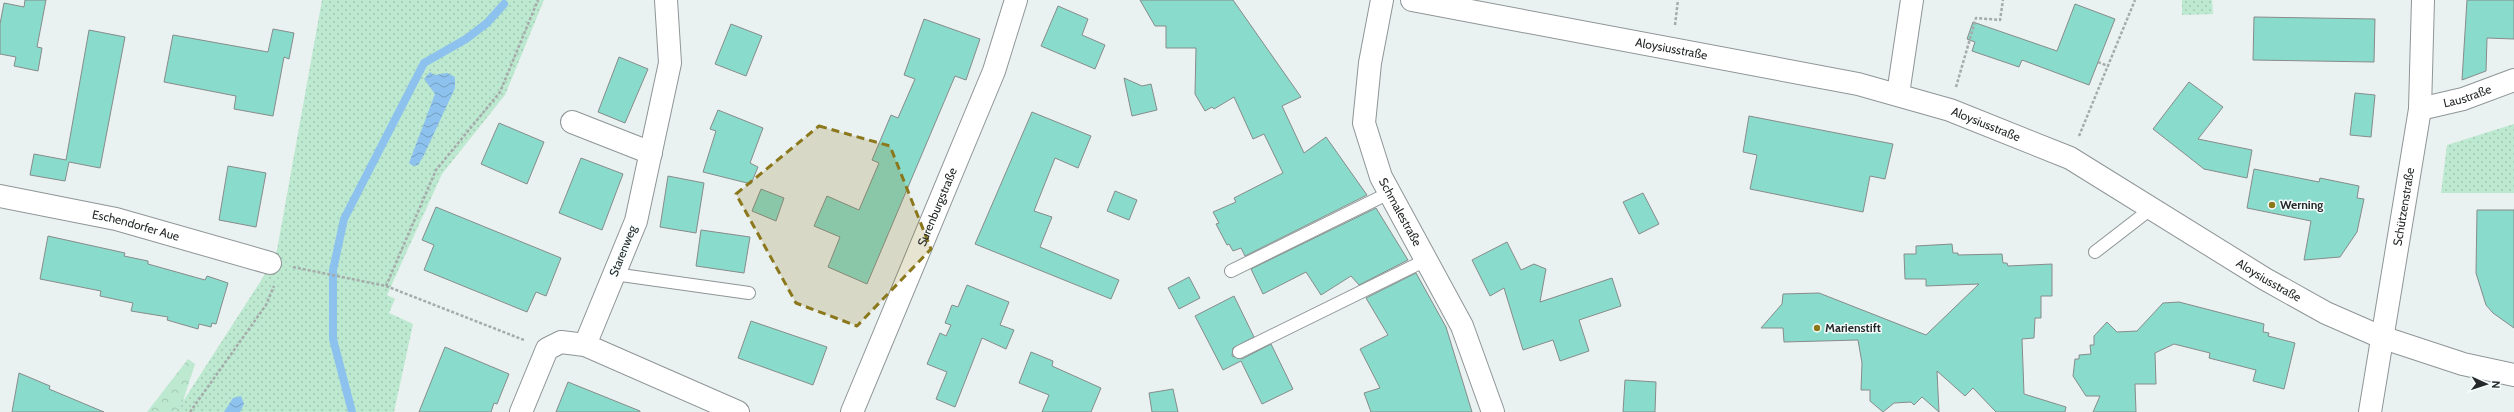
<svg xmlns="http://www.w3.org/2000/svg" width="2514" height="412" font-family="Cabin,sans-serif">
	<defs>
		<pattern id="forest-crowns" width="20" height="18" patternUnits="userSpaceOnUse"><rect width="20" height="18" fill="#bde9d0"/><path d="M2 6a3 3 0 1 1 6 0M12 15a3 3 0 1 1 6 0" fill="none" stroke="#a2c8b3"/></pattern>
		<pattern id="park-dots" width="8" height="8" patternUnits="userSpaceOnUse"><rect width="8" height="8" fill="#bde9d0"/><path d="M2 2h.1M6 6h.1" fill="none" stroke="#a2c8b3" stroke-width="1.8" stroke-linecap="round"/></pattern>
		<pattern id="water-waves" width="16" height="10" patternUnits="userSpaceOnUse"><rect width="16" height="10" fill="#8dc2ee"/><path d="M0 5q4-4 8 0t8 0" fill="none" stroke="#739ec1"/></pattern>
	</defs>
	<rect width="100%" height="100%" fill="#eaf1f1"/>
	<polygon fill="url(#forest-crowns)" points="188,359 195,364 182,404 174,412 147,412"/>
	<g fill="url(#park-dots)">
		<polygon points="322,0 544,0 505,95 442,174 387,295 395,299 389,313 413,324 394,412 174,412 182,403 262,279 277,250"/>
		<polygon points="2182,0 2212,0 2213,14 2182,15"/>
		<polygon points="2514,124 2514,193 2441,193 2447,145"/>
	</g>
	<g fill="url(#water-waves)">
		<polygon points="430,72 434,75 447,73 455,77 455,88 424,155 418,165 413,166 409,163 435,94 424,79"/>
		<polygon points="241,396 244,404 240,412 224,412 233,398"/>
	</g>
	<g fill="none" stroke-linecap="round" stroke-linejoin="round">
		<polyline stroke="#8dc2ee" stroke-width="8" points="352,412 333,339 333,270 344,219 424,63 466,39 487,23 504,4"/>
	</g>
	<g fill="#89dbcb" stroke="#878c8b">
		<polygon points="25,0 46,0 37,47 42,48 38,71 14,66 16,57 0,54 0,24 4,3 24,7"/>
		<polygon points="1140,0 1233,0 1301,97 1282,106 1304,153 1326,137 1367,195 1245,256 1241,248 1233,251 1229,244 1227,245 1216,224 1219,223 1213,212 1236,202 1234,198 1283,173 1264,134 1253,139 1234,97 1214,109 1212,107 1205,111 1195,94 1196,48 1166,48 1166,26 1155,26"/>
		<polygon points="2467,0 2514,0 2514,39 2487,38 2486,71 2462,80"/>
		<polygon points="2075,4 2115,19 2089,85 2022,60 2019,67 1972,51 1975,42 1967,39 1973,22 2057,51"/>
		<polygon points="1058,6 1088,19 1082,35 1105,45 1095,69 1041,46"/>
		<polygon points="2254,17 2375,19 2374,62 2253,60"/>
		<polygon points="924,19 980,39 966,80 955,76 867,284 828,267 840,237 814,226 827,196 859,210 879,163 872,160 891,115 898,118 915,79 904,75"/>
		<polygon points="731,24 762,36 746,76 715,64"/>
		<polygon points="273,29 294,33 289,59 284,57 273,116 234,109 236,96 164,82 173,35 268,52"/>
		<polygon points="89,30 125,37 100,168 69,162 65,181 30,175 34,154 66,160"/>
		<polygon points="619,57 648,69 625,123 598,112"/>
		<polygon points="1124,78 1142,86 1151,84 1157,110 1132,116"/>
		<polygon points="2189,82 2223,107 2198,139 2252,150 2247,178 2204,169 2153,129"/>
		<polygon points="2355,93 2375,95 2371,137 2350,135"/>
		<polygon points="718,110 763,128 750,163 758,167 751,184 703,172 716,131 710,129"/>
		<polygon points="1032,112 1091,136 1078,168 1055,158 1034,211 1052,217 1040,247 1119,280 1111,299 975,244"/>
		<polygon points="1749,116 1893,144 1885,179 1870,176 1863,212 1750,189 1757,155 1743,152"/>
		<polygon points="499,123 544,142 527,184 481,164"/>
		<polygon points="581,158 623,174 602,230 559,213"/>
		<polygon points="228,166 266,173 256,227 219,220"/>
		<polygon points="2254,169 2319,182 2320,178 2359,186 2357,198 2364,199 2357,232 2340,257 2304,260 2311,221 2247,208"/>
		<polygon points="668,176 704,183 696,233 660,227"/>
		<polygon points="761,189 784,198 776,221 752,211"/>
		<polygon points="1115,191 1137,200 1129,220 1107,211"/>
		<polygon points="1643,193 1659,224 1639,234 1623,202"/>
		<polygon points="436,207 561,258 546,296 536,292 527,312 424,270 434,245 422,240"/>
		<polygon points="1376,208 1408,260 1359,285 1351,276 1321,295 1306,272 1263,294 1251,269"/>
		<polygon points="2477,210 2514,210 2514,328 2493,313 2486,305 2476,273"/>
		<polygon points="701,230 750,237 744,273 696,266"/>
		<polygon points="48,236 125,253 124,256 148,261 148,264 205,280 207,276 228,283 216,324 212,323 211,327 199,324 198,329 167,320 168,317 131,311 133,303 100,296 101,291 40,279"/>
		<polygon points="1507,242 1521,270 1534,264 1546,269 1540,302 1612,278 1621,306 1579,320 1589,351 1560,361 1553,340 1523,350 1504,288 1490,296 1472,260"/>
		<polygon points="1952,244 1953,253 1958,253 1958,255 2002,254 2003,263 2007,263 2008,266 2052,264 2052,296 2041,296 2041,318 2035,318 2034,338 2022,339 2024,394 2066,407 2065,412 1996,412 1973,388 1965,396 1937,371 1939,412 1922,397 1914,405 1911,402 1894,403 1883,412 1870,401 1870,390 1861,390 1862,363 1858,340 1784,342 1783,328 1761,328 1782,304 1783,294 1819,293 1926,335 1979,284 1926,286 1926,279 1905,279 1904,254 1916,254 1916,246"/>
		<polygon points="1416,273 1446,327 1472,412 1371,412 1364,393 1380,388 1360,349 1388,335 1366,298"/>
		<polygon points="1189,277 1200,298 1179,309 1168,288"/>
		<polygon points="967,285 1009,302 1000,325 1014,330 1006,349 982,338 955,407 936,399 947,372 927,364 940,333 946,336 951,325 945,323 952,305 958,307"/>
		<polygon points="1234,296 1254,337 1233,348 1232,356 1242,359 1271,344 1293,389 1262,404 1241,361 1223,370 1195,316"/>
		<polygon points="2179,302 2264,324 2263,332 2269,333 2268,336 2295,343 2284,389 2253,381 2256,370 2209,358 2210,353 2174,344 2155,353 2156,384 2135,384 2136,412 2093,412 2100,396 2086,396 2073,376 2075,359 2079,359 2079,355 2091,354 2090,345 2094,345 2094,336 2107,322 2117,332 2137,331 2163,303"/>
		<polygon points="751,321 827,347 813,385 738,358"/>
		<polygon points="445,347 509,374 497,404 494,403 491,412 419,412"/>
		<polygon points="1031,352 1053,361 1052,366 1101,388 1091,412 1042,412 1049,395 1019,383"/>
		<polygon points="19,373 50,386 49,389 104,412 12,412"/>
		<polygon points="1625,380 1656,382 1655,412 1623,412"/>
		<polygon points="568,382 640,411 640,412 556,412"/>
		<polygon points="1173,389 1178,412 1152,412 1149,393"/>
	</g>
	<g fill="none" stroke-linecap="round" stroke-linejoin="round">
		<g stroke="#8f9596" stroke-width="14">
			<g id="lane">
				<polyline points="2095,252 2152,208"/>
				<polyline points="1231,271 1389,193"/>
				<polyline points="614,274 749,293"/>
				<polyline points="1239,352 1426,260"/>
			</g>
		</g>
		<g stroke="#8f9596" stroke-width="24">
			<g id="street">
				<polyline points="666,0 670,63 636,221 585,345 738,412"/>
				<path id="s1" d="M1382 0 1370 63 1364 123 1381 177 1462 326 1493 412"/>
				<polyline points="1898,94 1912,0"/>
				<path id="s2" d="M2420 109 2463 99 2514 80"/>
				<polyline points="572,122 651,153"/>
				<path id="s3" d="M0 196 116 219 270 263"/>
				<polyline points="521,412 547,349 561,342 585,345"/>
				<path id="s4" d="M2370 412 2420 109 2423 0"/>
			</g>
		</g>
		<g stroke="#8f9596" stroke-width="24">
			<g id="secondary">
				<path id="s5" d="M1412 0 1858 84 1950 110 2070 158 2265 279 2326 313 2381 337 2463 364 2514 375"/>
				<path id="s6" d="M852 412 994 71 1016 0"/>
			</g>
		</g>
		<g stroke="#a5aaaa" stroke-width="2.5" stroke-dasharray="3 2" stroke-linecap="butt">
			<polyline points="1675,25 1678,0"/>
			<polyline points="2098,62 2108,66"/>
			<polyline points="1956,87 1976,18 2000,20 2003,0"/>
			<polyline points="2079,136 2135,0"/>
			<polyline points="293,267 386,286 524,340"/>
			<polyline points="386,286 436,170 500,92 538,0"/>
			<polyline points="190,412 266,305 274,286"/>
		</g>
		<use href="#lane" stroke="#fff" stroke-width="12"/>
		<use href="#street" stroke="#fff" stroke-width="22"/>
		<use href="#secondary" stroke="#fff" stroke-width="22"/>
	</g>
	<path fill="#8b781c" fill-opacity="0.2" stroke="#8b781c" stroke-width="3" stroke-dasharray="8 5" stroke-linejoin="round" d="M819 126 890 146 931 249 857 326 796 303 736 194Z"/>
	<g fill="#8b781c" stroke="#f7fefe" stroke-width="1.5">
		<circle cx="2272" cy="205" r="4"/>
		<circle cx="1817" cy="328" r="4"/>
	</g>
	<g text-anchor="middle" stroke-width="3" stroke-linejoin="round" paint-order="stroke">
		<g font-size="12" fill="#262929" stroke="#f7fefe">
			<text dy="4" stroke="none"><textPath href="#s5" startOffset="264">Aloysiusstraße</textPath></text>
			<text dy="4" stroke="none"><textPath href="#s2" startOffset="49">Laustraße</textPath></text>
			<text dy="4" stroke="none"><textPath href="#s5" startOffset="588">Aloysiusstraße</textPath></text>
			<text dy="4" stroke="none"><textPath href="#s6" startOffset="222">Surenburgstraße</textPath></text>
			<text dy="4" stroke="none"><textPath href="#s4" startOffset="208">Schützenstraße</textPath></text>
			<text dy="4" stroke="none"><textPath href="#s1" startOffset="221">Schmalestraße</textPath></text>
			<text dy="4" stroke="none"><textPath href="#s3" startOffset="139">Eschendorfer Aue</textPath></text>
			<text transform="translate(623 251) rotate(-68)" y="4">Starenweg</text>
			<text dy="4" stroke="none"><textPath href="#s5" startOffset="912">Aloysiusstraße</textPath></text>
		</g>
		<g font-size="12" font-weight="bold" fill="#262929" stroke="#f7fefe" text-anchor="start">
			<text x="2280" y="209">Werning</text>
			<text x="1825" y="332">Marienstift</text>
		</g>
	</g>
	<g transform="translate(2486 384) rotate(93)" stroke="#f7fefe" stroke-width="3" paint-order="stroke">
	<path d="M0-3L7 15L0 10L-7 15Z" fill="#262929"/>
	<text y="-6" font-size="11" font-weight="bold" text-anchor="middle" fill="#262929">N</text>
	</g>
</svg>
